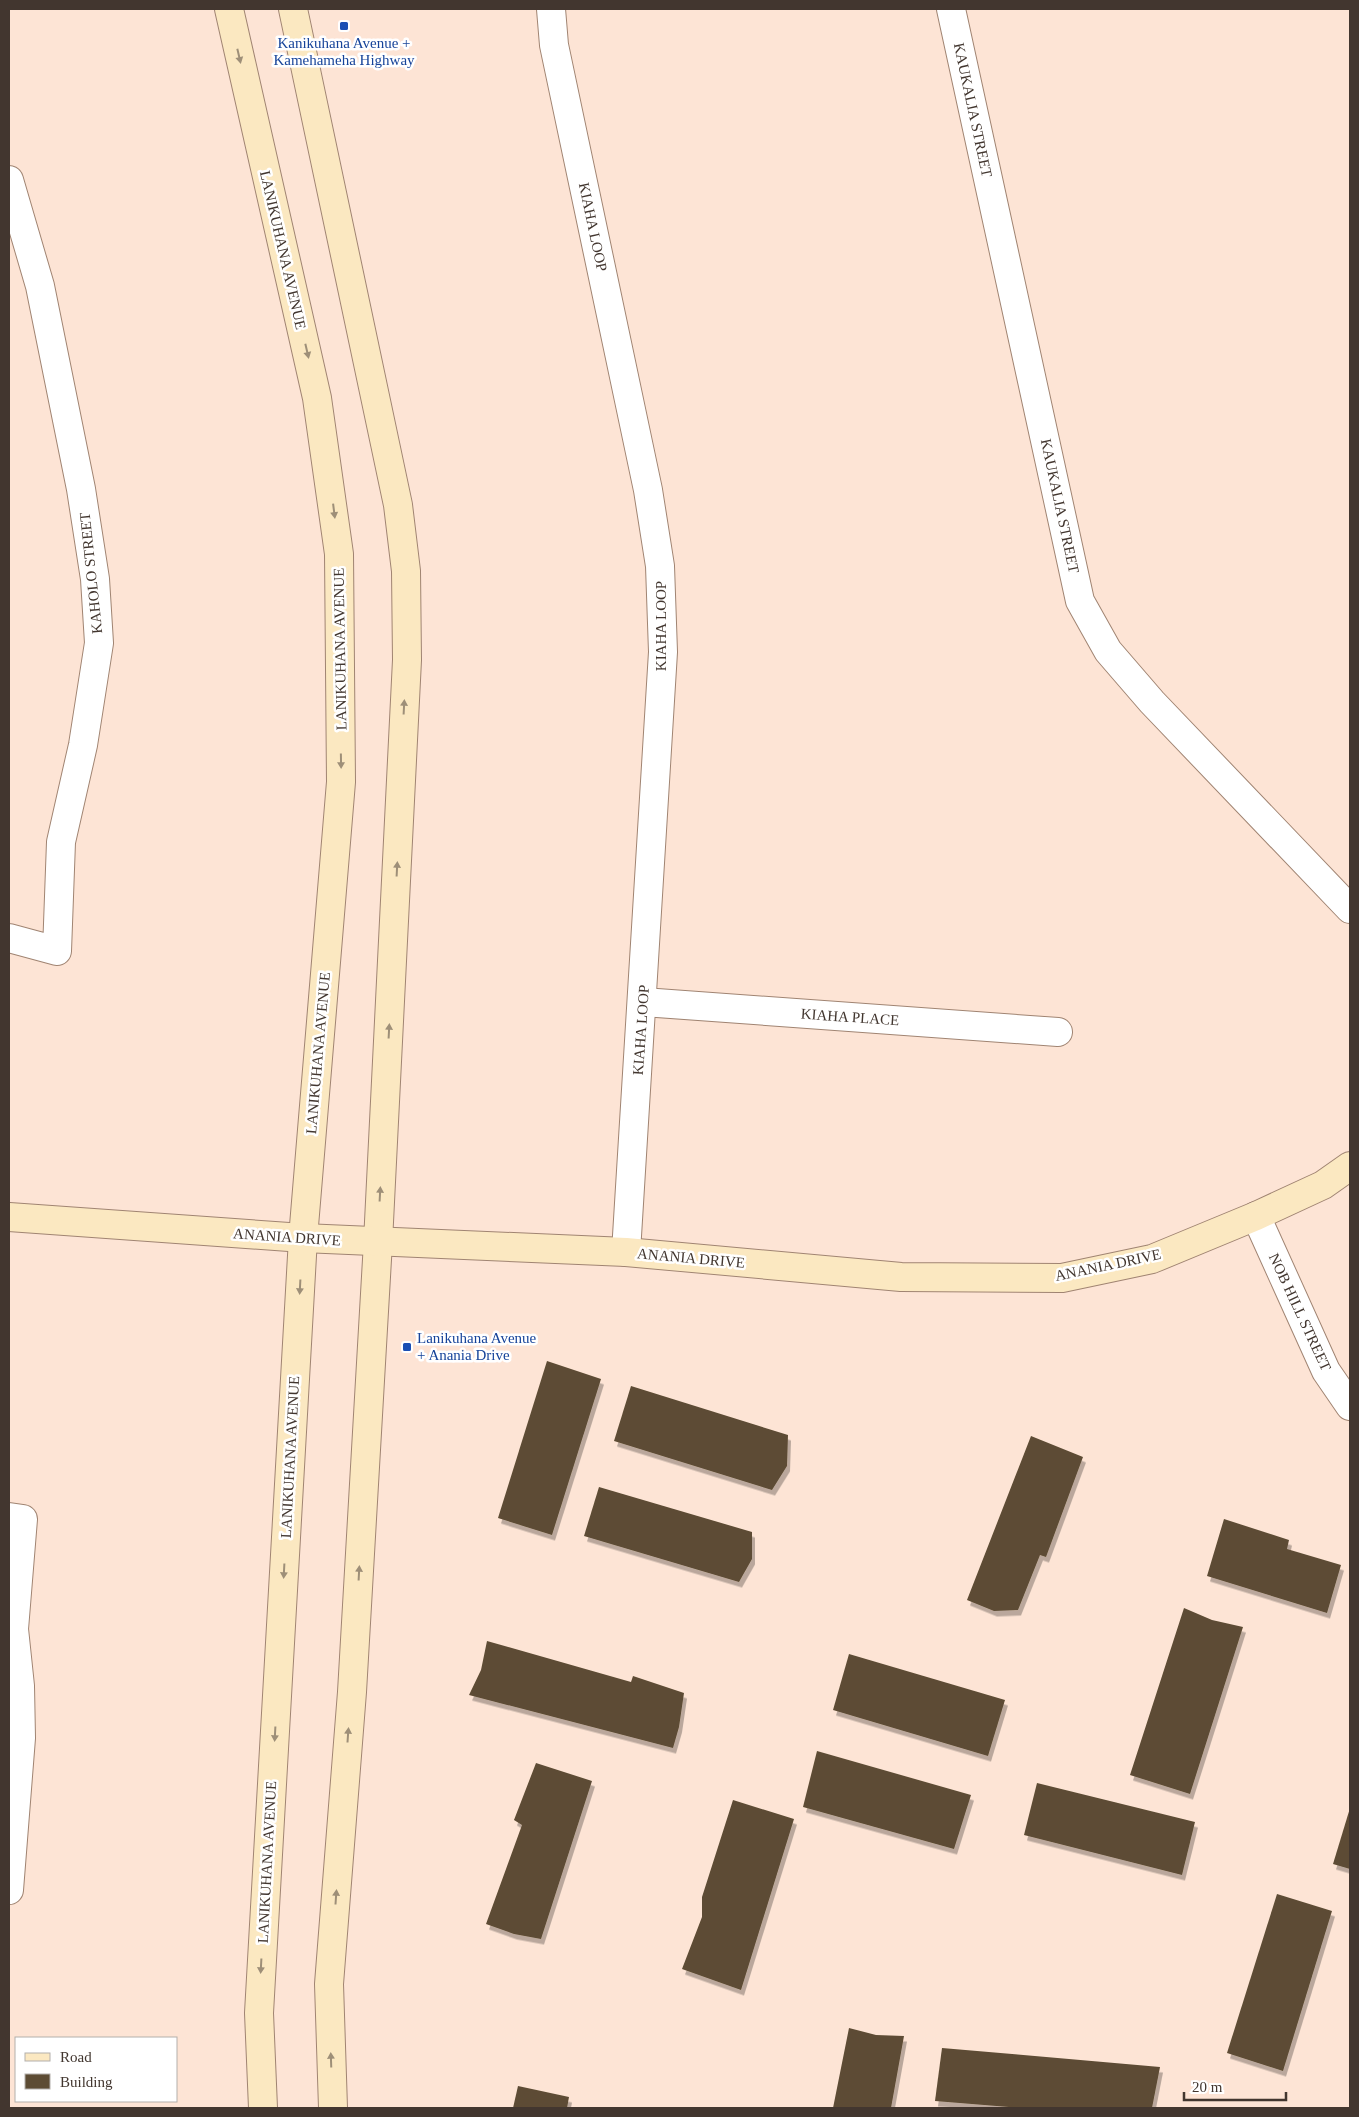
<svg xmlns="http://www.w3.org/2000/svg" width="1359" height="2117" font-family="Georgia,serif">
	<defs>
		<filter id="shadow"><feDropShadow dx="3" dy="5.5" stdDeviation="0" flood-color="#0004"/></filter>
	</defs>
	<rect width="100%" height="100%" fill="#fde4d5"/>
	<g fill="#5d4c34" filter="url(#shadow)">
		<polygon points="547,1361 601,1379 552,1535 498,1518"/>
		<polygon points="631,1386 788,1435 787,1466 772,1490 614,1441"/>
		<polygon points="1031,1436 1083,1457 1046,1557 1040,1555 1018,1610 994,1611 967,1600"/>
		<polygon points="599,1487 752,1532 752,1559 739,1582 584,1536"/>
		<polygon points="1224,1519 1289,1540 1287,1549 1341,1565 1327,1613 1207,1576"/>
		<polygon points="1184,1608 1212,1620 1243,1627 1190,1794 1130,1775"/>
		<polygon points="487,1641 631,1682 633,1676 684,1693 679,1727 673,1748 469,1695 481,1670"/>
		<polygon points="849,1654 1005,1700 988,1756 833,1710"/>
		<polygon points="817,1751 971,1795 954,1849 803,1807"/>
		<polygon points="536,1763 592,1781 541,1939 514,1934 486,1924 522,1825 514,1820"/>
		<polygon points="1037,1783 1195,1822 1182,1875 1024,1835"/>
		<polygon points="733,1800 794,1819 741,1990 682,1969 702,1917 702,1897"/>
		<polygon points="1350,1808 1350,1869 1333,1864"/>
		<polygon points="1277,1894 1332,1911 1283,2071 1227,2053"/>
		<polygon points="849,2028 876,2035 904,2036 891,2108 833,2108"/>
		<polygon points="942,2048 1160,2067 1152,2108 1022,2108 935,2101"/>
		<polygon points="518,2086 569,2097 567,2108 513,2108"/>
	</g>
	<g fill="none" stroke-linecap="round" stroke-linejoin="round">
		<g stroke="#a08472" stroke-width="30">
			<g id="street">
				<polyline points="551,9 554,45 648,490 660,566 663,652 626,1252"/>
				<polyline points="951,9 1080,601 1108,651 1152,702 1350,909"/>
				<polyline points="9,180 40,286 81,489 95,579 99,643 83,745 61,842 57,951 9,938"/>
				<polyline points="643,1002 1058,1032"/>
				<polyline points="1256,1216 1326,1371 1350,1406"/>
				<polyline points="9,1517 23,1519 14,1629 20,1686 21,1738 9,1890"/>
			</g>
		</g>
		<g stroke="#a08472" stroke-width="30">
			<g id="secondary">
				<polyline points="229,9 317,398 339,554 341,782 303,1238 259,2013 263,2108"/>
				<polyline points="293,9 398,505 406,571 407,660 378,1242 352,1692 329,1984 333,2108"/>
				<polyline points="9,1217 303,1238 626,1252 901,1277 1062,1278 1152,1259 1256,1216 1323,1185 1350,1166"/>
			</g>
		</g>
		<use href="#street" stroke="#fff" stroke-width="28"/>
		<use href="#secondary" stroke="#fbe8c1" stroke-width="28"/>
	</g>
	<defs><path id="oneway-solid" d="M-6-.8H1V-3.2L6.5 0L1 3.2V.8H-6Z" transform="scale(1.25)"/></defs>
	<g fill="#9e8f78">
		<use href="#oneway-solid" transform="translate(239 56) rotate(77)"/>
		<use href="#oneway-solid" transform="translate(307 351) rotate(77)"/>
		<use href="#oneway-solid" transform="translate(334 511) rotate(83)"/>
		<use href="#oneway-solid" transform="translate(404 707) rotate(-87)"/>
		<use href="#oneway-solid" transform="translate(341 761) rotate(89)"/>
		<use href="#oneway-solid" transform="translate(397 869) rotate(-87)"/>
		<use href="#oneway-solid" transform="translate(389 1031) rotate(-87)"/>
		<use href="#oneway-solid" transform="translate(380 1194) rotate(-87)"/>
		<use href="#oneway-solid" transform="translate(300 1287) rotate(93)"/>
		<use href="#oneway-solid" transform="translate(284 1571) rotate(93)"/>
		<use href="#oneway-solid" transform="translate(359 1573) rotate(-87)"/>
		<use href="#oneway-solid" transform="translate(275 1734) rotate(93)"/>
		<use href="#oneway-solid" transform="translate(348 1735) rotate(-86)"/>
		<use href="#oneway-solid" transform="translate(336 1897) rotate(-86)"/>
		<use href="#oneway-solid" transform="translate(261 1966) rotate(93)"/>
		<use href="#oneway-solid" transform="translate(331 2060) rotate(-92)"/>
	</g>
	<g fill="#1a4fb4" stroke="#fff" stroke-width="2">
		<rect x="339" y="21" width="10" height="10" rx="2.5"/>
		<rect x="402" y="1342" width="10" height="10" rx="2.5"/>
	</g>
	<g text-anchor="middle" stroke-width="5" stroke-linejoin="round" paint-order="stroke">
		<g font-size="15" fill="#164399" stroke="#fff">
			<text x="344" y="48">Kanikuhana Avenue +<tspan x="344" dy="17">Kamehameha Highway</tspan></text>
			<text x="417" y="1343" text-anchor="start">Lanikuhana Avenue<tspan x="417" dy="17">+ Anania Drive</tspan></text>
		</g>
		<g font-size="15" fill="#42362f" stroke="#fff">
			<text transform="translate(973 110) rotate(78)" y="5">KAUKALIA STREET</text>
			<text transform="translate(593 227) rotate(78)" y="5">KIAHA LOOP</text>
			<text transform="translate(283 250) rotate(77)" y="5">LANIKUHANA AVENUE</text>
			<text transform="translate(1060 506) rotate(78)" y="5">KAUKALIA STREET</text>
			<text transform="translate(91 573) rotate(-96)" y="5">KAHOLO STREET</text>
			<text transform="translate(661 626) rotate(-90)" y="5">KIAHA LOOP</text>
			<text transform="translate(340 649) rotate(-91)" y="5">LANIKUHANA AVENUE</text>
			<text transform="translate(850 1017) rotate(4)" y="5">KIAHA PLACE</text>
			<text transform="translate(641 1030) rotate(-86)" y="5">KIAHA LOOP</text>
			<text transform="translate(318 1053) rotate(-85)" y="5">LANIKUHANA AVENUE</text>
			<text transform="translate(287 1237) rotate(4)" y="5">ANANIA DRIVE</text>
			<text transform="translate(691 1258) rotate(5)" y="5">ANANIA DRIVE</text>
			<text transform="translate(1108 1265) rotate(-12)" y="5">ANANIA DRIVE</text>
			<text transform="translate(1300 1312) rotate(65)" y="5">NOB HILL STREET</text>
			<text transform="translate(290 1457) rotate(-87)" y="5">LANIKUHANA AVENUE</text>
			<text transform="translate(267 1862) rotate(-87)" y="5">LANIKUHANA AVENUE</text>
		</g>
	</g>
	<rect width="1359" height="2117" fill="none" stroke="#42362f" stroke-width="20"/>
	<rect x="15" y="2037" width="162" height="65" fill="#ffffff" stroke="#b3afac"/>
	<rect x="25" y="2053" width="25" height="8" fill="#fbe8c1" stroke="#b3afac"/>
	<text x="60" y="2062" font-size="15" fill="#42362f">Road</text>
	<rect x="25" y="2074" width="25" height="15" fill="#5d4c34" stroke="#b3afac"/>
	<text x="60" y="2087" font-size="15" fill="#42362f">Building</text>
	<path d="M1184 2092v8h102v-8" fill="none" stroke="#42362f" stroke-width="2.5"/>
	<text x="1192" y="2092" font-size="15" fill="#42362f" stroke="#ffffff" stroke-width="4" paint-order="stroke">20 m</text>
</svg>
